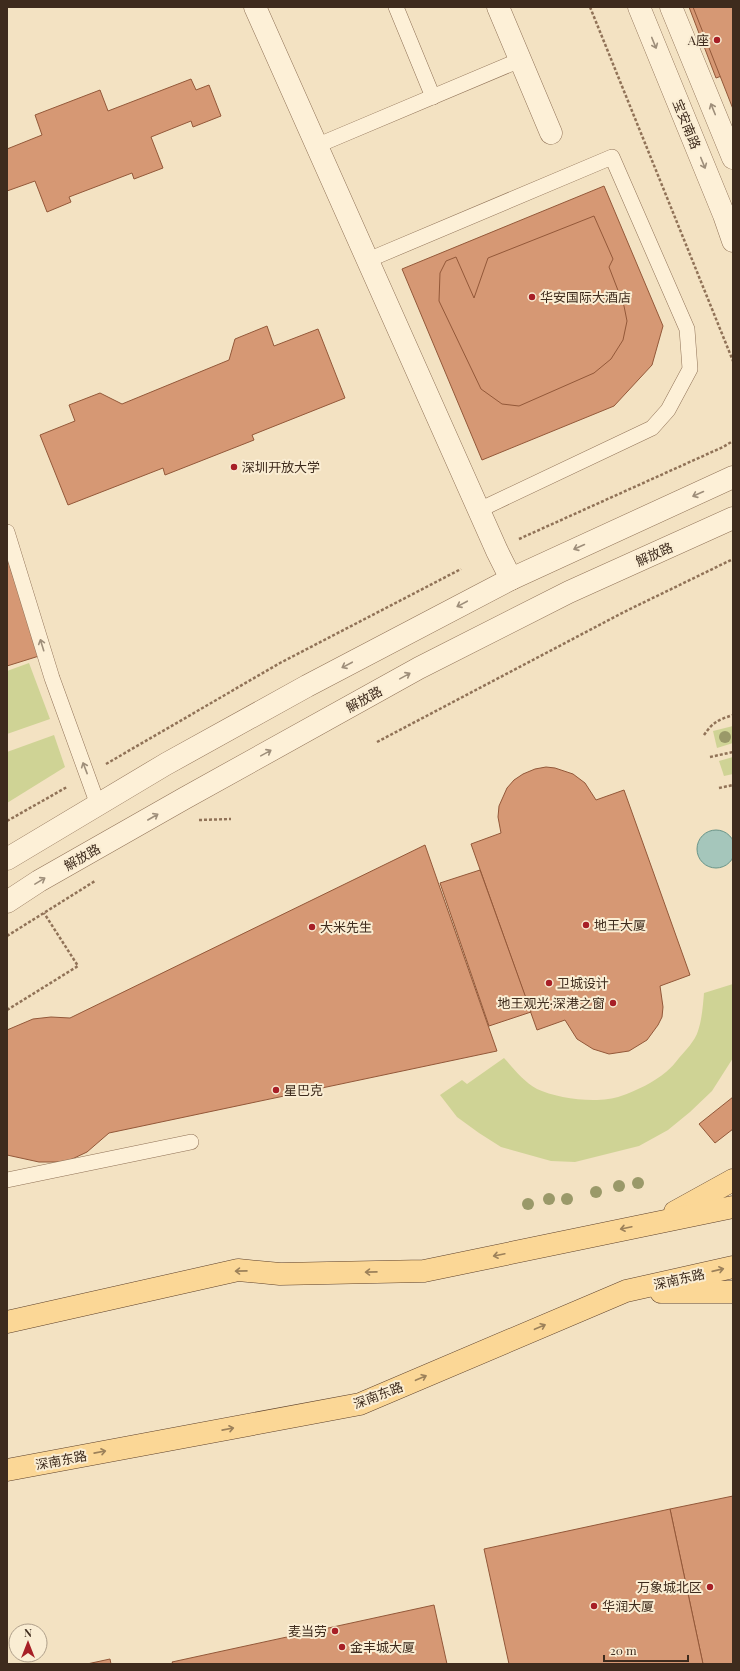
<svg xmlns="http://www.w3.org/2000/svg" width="740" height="1671" font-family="'Playfair Display','Noto Sans SC',serif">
	<rect width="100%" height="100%" fill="#f3e2c2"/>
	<g fill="#cfd395">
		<polygon points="29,663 50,719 7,734 7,671"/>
		<polygon points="733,726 733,743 717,748 713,731"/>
		<polygon points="54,735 65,767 7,803 7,752"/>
		<polygon points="733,757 733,774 724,776 719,761"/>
		<path d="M733 984V1058L712 1091 690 1112 668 1130 639 1146 575 1162 551 1161 501 1147 479 1133 457 1117 440 1095 462 1080 467 1084 504 1058C514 1069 524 1082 537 1089 558 1099 599 1104 621 1096 636 1091 654 1082 666 1072 671 1068 675 1063 679 1058 685 1051 695 1041 698 1031 702 1019 703 1005 704 993Z"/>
	</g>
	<circle fill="#a5c6bb" stroke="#6a9589" cx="716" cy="849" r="19"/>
	<g fill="#d69874" stroke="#935839">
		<polygon points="689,7 733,7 733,72 716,78"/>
		<polygon points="693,7 733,7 733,109"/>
		<polygon points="191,79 196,90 209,85 221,116 193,127 191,121 151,137 163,168 134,179 132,173 69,197 71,202 47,212 35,181 7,191 7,149 42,135 35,115 100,90 108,111"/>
		<polygon points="604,186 663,326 652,365 614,406 482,460 402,269"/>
		<polygon points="594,216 613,259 609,267 624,306 627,321 623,340 611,359 594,373 519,406 502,404 481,389 439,301 440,273 446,261 456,257 474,298 488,258"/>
		<polygon points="267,326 274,346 318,329 345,398 252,435 254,440 165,475 163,468 68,505 40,435 75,421 69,405 100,393 122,404 229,360 235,339"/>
		<polygon points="7,557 39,656 7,666"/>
		<polygon points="546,767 555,768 573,774 585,783 596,800 624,790 690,975 660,986 663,1007 662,1017 658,1025 647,1040 629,1051 609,1054 593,1049 577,1039 565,1020 537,1030 471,844 501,833 498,817 499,806 507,788 514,780 523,774 535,769"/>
		<polygon points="425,845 497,1051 109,1133 87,1152 70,1160 60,1162 39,1162 7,1155 7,1030 33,1019 51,1017 70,1018"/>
		<polygon points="480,870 531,1012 489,1026 440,883"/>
		<polygon points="733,1097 733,1129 715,1143 699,1124"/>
		<polygon points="733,1496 733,1664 703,1664 670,1509"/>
		<polygon points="670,1509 703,1664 509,1664 484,1549"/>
		<polygon points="434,1605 447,1664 173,1664 172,1662"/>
		<polygon points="110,1659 111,1664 87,1664"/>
	</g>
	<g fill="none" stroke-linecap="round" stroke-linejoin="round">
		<g stroke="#907257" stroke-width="16">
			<g id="service">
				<polyline points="396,7 433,97"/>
				<polyline points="316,146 520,60"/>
				<polyline points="368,260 612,157 687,329 690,369 668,410 652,428 479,510"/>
				<polyline points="7,532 52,678 98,805"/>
				<polyline points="7,1180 191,1142"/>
			</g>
		</g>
		<g stroke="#907257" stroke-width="23">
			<g id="minor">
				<polyline points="255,7 497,551 511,579"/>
				<polyline points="498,7 551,133"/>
			</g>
		</g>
		<g stroke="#907257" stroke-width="23">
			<g id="tertiary">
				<polyline points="639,7 724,215 733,241"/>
				<polyline points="671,7 733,158"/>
				<polyline points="7,859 166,764 307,686 511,579 733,477"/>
				<polyline points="7,902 39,881 185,798 419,668 569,592 733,518"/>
			</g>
		</g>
		<g stroke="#5d402b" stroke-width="23">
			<g id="primary">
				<polyline points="675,1212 733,1180"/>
				<polyline points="661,1292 733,1292"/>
				<polyline points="7,1322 238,1270 280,1274 424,1271 733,1207"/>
				<polyline points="7,1470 360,1404 626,1291 733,1267"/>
			</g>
		</g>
		<g stroke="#907257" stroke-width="2.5" stroke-dasharray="3 2" stroke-linecap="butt">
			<polyline points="590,7 733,361"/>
			<polyline points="519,539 723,447 733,441"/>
			<path d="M704 735C713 722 718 720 733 715"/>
			<polyline points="377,742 624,612 733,559"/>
			<polyline points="710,757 733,752"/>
			<polyline points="106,764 280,663 461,569"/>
			<polyline points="719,788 733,785"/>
			<polyline points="199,820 231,819"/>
			<polyline points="7,821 67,787"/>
			<polyline points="7,936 95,881"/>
			<polyline points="7,1010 78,966 44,913"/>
		</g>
		<use href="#service" stroke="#fdf0d7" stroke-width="15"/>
		<use href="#minor" stroke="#fdf0d7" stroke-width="22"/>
		<use href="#tertiary" stroke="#fdf0d7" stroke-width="22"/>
		<use href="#primary" stroke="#fbd796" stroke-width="22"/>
	</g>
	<g fill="#9a9969">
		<circle cx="725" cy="737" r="6"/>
		<circle cx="638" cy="1183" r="6"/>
		<circle cx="619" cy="1186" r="6"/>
		<circle cx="596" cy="1192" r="6"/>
		<circle cx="549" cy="1199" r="6"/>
		<circle cx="567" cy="1199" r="6"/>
		<circle cx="528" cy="1204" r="6"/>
	</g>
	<defs><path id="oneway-shaft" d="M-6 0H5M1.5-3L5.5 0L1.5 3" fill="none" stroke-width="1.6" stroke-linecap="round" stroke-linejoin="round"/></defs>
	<g stroke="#9e8e7a">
		<use href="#oneway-shaft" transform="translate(654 43) rotate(68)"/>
		<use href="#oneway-shaft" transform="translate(713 109) rotate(-112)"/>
		<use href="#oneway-shaft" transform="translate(703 163) rotate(68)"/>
		<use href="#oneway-shaft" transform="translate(698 494) rotate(156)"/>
		<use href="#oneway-shaft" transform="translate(579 547) rotate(156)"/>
		<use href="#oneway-shaft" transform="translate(462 604) rotate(152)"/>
		<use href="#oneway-shaft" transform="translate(42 645) rotate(-107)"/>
		<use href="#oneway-shaft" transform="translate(347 665) rotate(152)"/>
		<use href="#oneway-shaft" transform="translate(405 676) rotate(-29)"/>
		<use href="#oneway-shaft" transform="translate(266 753) rotate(-29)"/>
		<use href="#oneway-shaft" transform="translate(85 768) rotate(-111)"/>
		<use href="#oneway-shaft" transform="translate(153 817) rotate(-30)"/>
		<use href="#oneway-shaft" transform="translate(40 881) rotate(-31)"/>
	</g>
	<g stroke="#9c815a">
		<use href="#oneway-shaft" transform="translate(626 1228) rotate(168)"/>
		<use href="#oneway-shaft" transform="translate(499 1255) rotate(168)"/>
		<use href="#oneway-shaft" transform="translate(718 1270) rotate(-13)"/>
		<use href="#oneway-shaft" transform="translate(241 1271) rotate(179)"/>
		<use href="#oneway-shaft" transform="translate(371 1272) rotate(179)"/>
		<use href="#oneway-shaft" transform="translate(540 1327) rotate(-23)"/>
		<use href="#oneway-shaft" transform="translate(421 1378) rotate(-23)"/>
		<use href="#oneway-shaft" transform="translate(228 1429) rotate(-11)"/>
		<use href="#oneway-shaft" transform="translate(100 1452) rotate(-11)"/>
	</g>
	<g fill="#a71f26" stroke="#faedd3" stroke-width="1.5">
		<circle cx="717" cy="40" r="4"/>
		<circle cx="532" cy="297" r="4"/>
		<circle cx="234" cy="467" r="4"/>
		<circle cx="586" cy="925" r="4"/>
		<circle cx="312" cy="927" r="4"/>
		<circle cx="549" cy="983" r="4"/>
		<circle cx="613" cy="1003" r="4"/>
		<circle cx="276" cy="1090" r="4"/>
		<circle cx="710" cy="1587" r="4"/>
		<circle cx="594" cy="1606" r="4"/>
		<circle cx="335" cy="1631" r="4"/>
		<circle cx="342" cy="1647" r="4"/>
	</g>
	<g text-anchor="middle" stroke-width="4" stroke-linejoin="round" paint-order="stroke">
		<g font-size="13" fill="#3e2b1d" stroke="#faedd3" text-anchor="start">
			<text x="709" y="45" text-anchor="end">A座</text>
			<text x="540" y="302">华安国际大酒店</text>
			<text x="242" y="472">深圳开放大学</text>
			<text x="594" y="930">地王大厦</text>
			<text x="320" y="932">大米先生</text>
			<text x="557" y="988">卫城设计</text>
			<text x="605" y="1008" text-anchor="end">地王观光·深港之窗</text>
			<text x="284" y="1095">星巴克</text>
			<text x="702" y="1592" text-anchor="end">万象城北区</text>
			<text x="602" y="1611">华润大厦</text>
			<text x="327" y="1636" text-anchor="end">麦当劳</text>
			<text x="350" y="1652">金丰城大厦</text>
		</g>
		<g font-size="13" fill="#3e2b1d" stroke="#faedd3">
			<text transform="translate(687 124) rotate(68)" y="5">宝安南路</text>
			<text transform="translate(654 554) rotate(-24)" y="5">解放路</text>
			<text transform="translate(364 699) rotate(-29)" y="5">解放路</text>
			<text transform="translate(82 857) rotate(-30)" y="5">解放路</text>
			<text transform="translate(679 1279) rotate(-13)" y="5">深南东路</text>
			<text transform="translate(378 1395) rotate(-21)" y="5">深南东路</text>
			<text transform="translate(61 1460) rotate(-11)" y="5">深南东路</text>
		</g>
	</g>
	<rect width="740" height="1671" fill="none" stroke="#3e2b1d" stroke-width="16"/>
	<g transform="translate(28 1643)"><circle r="19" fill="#faedd3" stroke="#af9f8a"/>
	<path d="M0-3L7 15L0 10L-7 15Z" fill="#a71f26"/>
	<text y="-6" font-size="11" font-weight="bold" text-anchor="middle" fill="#3e2b1d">N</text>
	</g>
	<path d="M604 1655v6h84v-6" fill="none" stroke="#3e2b1d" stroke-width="2"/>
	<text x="610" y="1655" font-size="12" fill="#3e2b1d" stroke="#faedd3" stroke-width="3" paint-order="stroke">20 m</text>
</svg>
